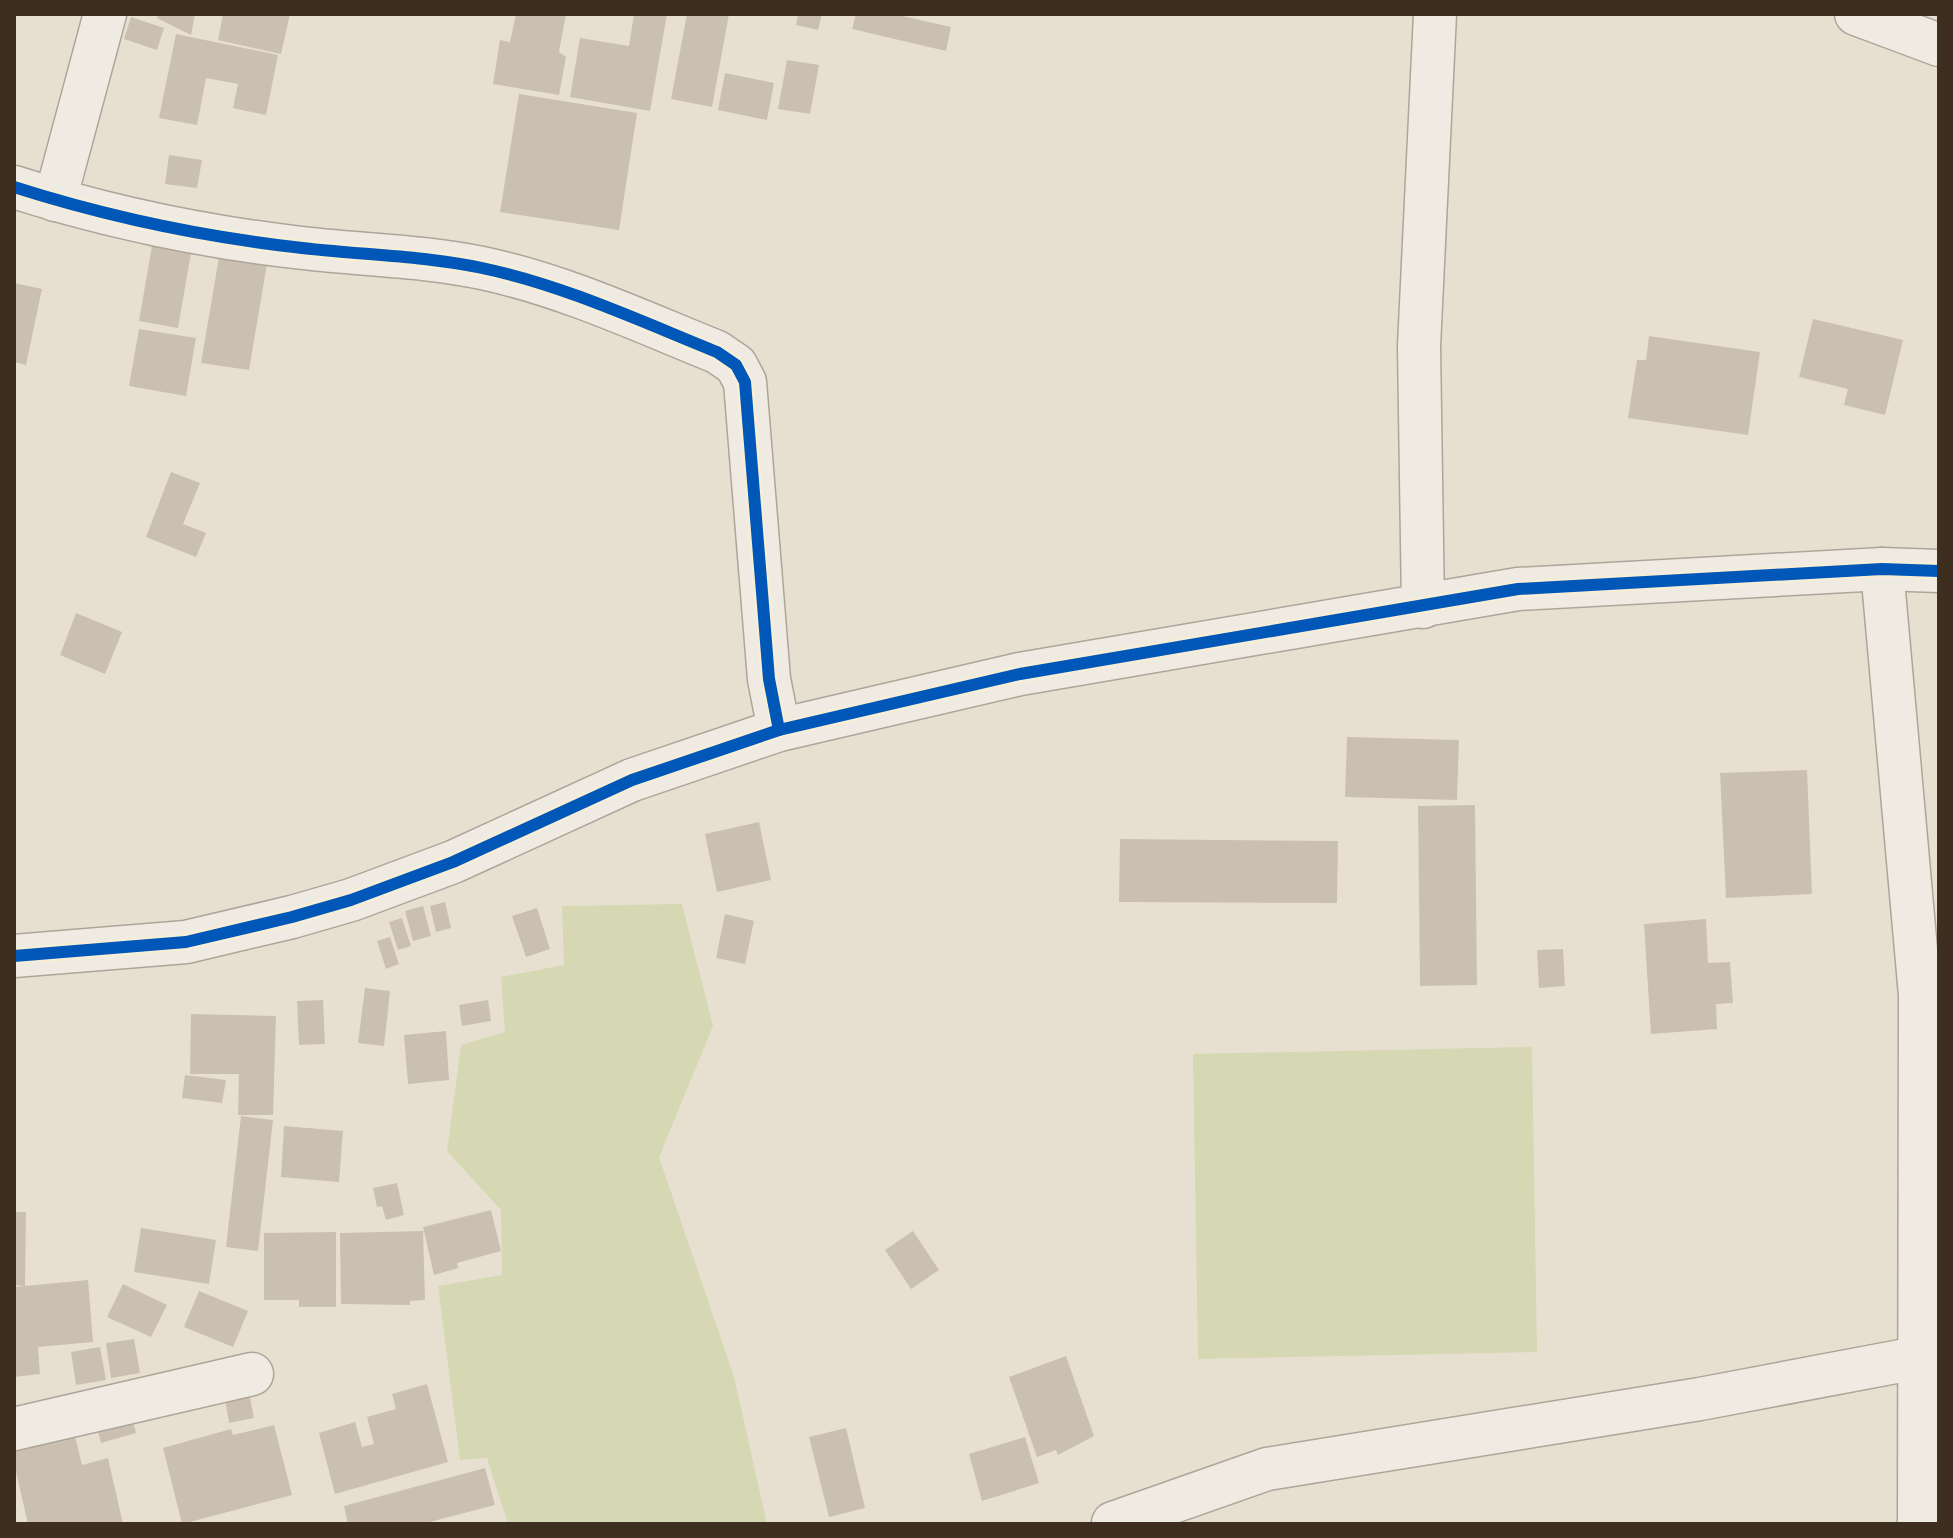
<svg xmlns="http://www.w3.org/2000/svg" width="1953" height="1538" font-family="'IBM Plex Serif',serif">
	<rect width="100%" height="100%" fill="#e7e0d1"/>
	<g fill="#d6d7b3">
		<polygon points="682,904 713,1026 659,1157 734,1377 767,1524 508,1524 487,1458 460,1460 438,1286 502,1275 501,1210 447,1151 461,1045 505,1032 501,977 564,965 562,906"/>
		<polygon points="1532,1047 1537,1352 1198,1359 1193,1054"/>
	</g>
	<g fill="#cbbfb2">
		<polygon points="158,14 195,14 191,35 157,18"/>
		<polygon points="223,14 290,14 281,54 218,40"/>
		<polygon points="516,14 566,14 559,52 566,57 559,95 493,84 500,40 510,42"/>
		<polygon points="634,14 667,14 650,111 570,97 580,38 629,46"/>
		<polygon points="687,14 729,14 712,107 671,99"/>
		<polygon points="798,14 822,14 818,30 796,25"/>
		<polygon points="856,14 894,14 951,27 946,51 852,29"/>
		<polygon points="131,17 164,28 157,50 124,39"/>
		<polygon points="176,34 278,55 266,115 233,108 238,84 206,78 197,125 159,118"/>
		<polygon points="787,60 819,65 810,114 778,109"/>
		<polygon points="725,73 774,83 767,120 718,110"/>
		<polygon points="519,94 637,113 619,230 500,212"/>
		<polygon points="169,155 202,160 197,188 165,184"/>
		<polygon points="152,246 191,253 178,328 139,321"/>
		<polygon points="219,257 267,264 249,370 201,363"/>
		<polygon points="14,283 42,289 26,365 14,362"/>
		<polygon points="1813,319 1903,340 1885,415 1844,405 1848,389 1799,377"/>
		<polygon points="139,329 196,338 186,396 129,386"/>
		<polygon points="1649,336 1760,352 1748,435 1628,418 1637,360 1646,360"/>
		<polygon points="171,472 200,483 183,524 206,533 196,557 146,537"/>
		<polygon points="76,613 122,632 105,674 60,655"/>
		<polygon points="1347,737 1459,740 1457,800 1345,797"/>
		<polygon points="1807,770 1812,894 1726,898 1720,773"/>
		<polygon points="1475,805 1477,985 1420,986 1418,806"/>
		<polygon points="759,822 771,880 717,892 705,834"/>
		<polygon points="1120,839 1338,841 1337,903 1119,902"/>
		<polygon points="445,902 451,928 436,932 430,906"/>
		<polygon points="423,906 431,936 413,941 405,911"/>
		<polygon points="537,908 550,949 526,957 512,916"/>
		<polygon points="725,914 754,921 745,964 716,958"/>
		<polygon points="402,918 411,946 398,950 389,922"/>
		<polygon points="1706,919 1708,963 1730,962 1733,1003 1716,1004 1717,1029 1651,1034 1644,924"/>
		<polygon points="390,937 399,964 386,969 377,941"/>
		<polygon points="1563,949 1565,986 1539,988 1537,950"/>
		<polygon points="365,988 390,991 384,1046 358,1043"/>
		<polygon points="323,1000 325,1044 299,1045 297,1001"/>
		<polygon points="488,1000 491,1021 462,1026 459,1005"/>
		<polygon points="191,1014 276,1016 273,1115 238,1115 239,1074 190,1074"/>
		<polygon points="446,1031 449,1080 408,1084 404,1035"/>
		<polygon points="185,1075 226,1080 222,1103 182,1098"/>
		<polygon points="241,1116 273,1120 258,1251 226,1247"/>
		<polygon points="284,1126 343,1131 339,1182 281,1177"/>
		<polygon points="397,1183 404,1215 386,1220 382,1206 377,1207 373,1188"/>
		<polygon points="491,1210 501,1251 457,1263 458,1268 434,1275 423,1227"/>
		<polygon points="14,1212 26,1212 25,1286 14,1285"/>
		<polygon points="141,1228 216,1240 209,1284 134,1272"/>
		<polygon points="423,1231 425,1300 410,1301 410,1305 341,1304 340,1233"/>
		<polygon points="913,1231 939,1270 911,1289 885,1250"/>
		<polygon points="336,1232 336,1307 299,1307 299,1300 264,1300 264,1233"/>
		<polygon points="88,1280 93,1342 38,1347 40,1374 14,1377 14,1287"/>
		<polygon points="123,1284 167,1305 151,1337 107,1317"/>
		<polygon points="199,1291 248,1311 233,1347 184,1327"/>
		<polygon points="134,1339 140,1373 111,1378 106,1343"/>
		<polygon points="100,1347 106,1380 76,1385 71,1352"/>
		<polygon points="1066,1356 1094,1436 1058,1455 1056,1450 1037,1457 1009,1377"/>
		<polygon points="247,1383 254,1418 229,1423 223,1387"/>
		<polygon points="427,1384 448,1462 335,1494 319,1433 355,1422 362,1447 374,1444 367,1417 396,1409 392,1394"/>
		<polygon points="130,1411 136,1433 101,1443 95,1420"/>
		<polygon points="274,1425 292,1495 182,1524 163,1448 231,1429 233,1435"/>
		<polygon points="846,1428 865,1508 829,1517 809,1437"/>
		<polygon points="74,1432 82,1465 108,1458 123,1524 28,1524 14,1463 14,1447"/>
		<polygon points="1025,1437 1039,1483 982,1501 969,1454"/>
		<polygon points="485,1468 495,1505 422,1524 348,1524 344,1506"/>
	</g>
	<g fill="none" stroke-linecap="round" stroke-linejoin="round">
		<g stroke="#ada599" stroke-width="45">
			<g id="minor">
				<polyline points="1856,14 1939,45"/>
				<path d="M14 187C105 216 199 236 294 247 356 255 420 255 482 268 563 285 640 321 717 352L736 365 745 382 769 679 779 730"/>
				<polyline points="55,200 105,14"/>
				<polyline points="1882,569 1920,995 1919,1524"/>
				<polyline points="1423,607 1419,346 1435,14"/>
				<polyline points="14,956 186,942 292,917 351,900 453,862 632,780 779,730 1020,674 1518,589 1882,569 1939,571"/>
				<polyline points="14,1429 252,1374"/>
				<polyline points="1113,1523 1267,1469 1700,1399 1922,1357"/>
			</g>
		</g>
		<use href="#minor" stroke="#efebe3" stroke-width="42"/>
		<g stroke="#f7eed8" stroke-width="17">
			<g id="cycleway">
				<path d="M14 187C105 216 199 236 294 247 356 255 420 255 482 268 563 285 640 321 717 352L736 365 745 382 769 679 779 730"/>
				<polyline points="14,956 186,942 292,917 351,900 453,862 632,780 779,730 1020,674 1518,589 1882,569 1939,571"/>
			</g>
		</g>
		<use href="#cycleway" stroke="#0057b8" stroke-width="12"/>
	</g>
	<rect width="1953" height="1538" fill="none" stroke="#3d2e20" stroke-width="32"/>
</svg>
